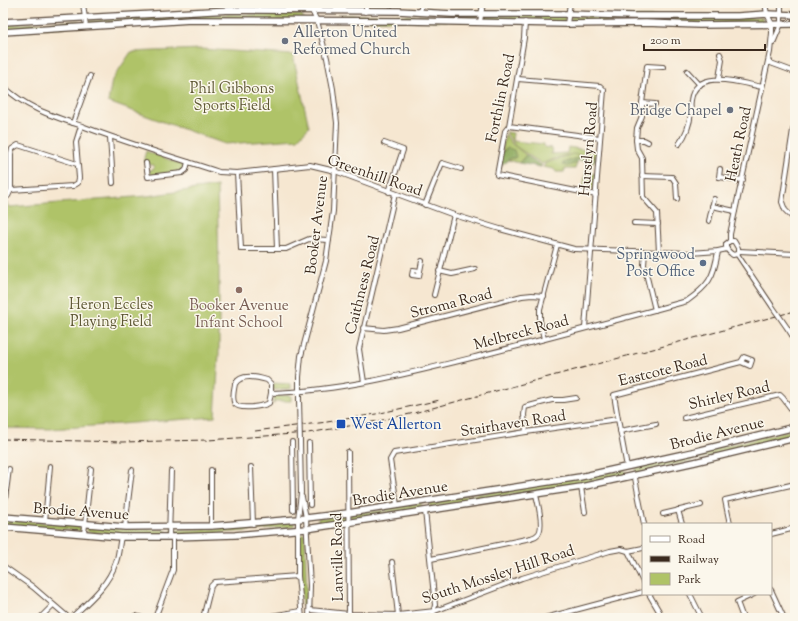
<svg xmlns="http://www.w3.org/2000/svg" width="798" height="621" font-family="'Sorts Mill Goudy',serif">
	<rect width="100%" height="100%" fill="#fbf7ec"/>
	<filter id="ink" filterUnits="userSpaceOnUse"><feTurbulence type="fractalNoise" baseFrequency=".025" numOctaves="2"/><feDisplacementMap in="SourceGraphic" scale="8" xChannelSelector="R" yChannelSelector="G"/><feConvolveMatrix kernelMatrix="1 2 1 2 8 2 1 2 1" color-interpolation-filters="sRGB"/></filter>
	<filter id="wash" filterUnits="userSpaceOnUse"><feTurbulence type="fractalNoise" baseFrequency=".012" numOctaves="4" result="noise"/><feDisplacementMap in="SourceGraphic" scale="16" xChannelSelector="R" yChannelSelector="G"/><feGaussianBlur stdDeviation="0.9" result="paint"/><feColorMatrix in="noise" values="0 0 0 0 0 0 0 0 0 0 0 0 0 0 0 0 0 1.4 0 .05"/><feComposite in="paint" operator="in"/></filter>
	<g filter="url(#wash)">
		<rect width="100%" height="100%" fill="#f6e7d1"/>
		<g fill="#afc367" stroke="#757642">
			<polygon points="204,14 302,15 304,20 87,25 87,21"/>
			<polygon points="341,15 477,16 477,21 342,20"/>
			<polygon points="483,16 565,16 565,22 482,21"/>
			<polygon points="571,16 762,18 763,21 763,23 687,23 572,22 571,20"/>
			<polygon points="79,21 80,26 3,30 3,25"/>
			<polygon points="201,49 293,55 309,127 298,139 225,144 108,102 112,80 131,52"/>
			<path d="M506 132 513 133 512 141 544 144V147L552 148 551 154 567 153 568 147 597 152 596 159C575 151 561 155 542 164L515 146Z"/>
			<polygon points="505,134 512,144 526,155 519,163 508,160 511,158 515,158 508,148 502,152"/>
			<polygon points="146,151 183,165 183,169 178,172 152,175 150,174 149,171 154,168 154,165 150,165 148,162 145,162 144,158"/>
			<polygon points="573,154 591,158 574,159 563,163 577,163 575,169 565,169 564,172 556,172 554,169 543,167 546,163"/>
			<polygon points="586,172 595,174 593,188 591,190 583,189"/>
			<polygon points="217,186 219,267 219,353 215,417 51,429 3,428 3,203 8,203 9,207 147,196"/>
			<polygon points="273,383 291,384 291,389 275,390 273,389"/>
			<polygon points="291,395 291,401 275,401 274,404 273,404 274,396"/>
			<polygon points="795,429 795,435 699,459 698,453"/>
			<polygon points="691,455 692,461 636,473 635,468"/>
			<polygon points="625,470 627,475 559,487 430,507 429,502"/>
			<polygon points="421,503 422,508 387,513 386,508"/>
			<polygon points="383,510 383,512 386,512 386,513 350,519 350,514"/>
			<polygon points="347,515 346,519 318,524 318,518"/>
			<polygon points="6,519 77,526 81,528 81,531 5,524 4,521"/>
			<polygon points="294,522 294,526 291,527 211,534 173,535 171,533 172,530 177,530 209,529"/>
			<polygon points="87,527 166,530 167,531 166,535 123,534 88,532 86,530"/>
			<polygon points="300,534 305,534 307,606 302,606"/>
		</g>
		<g fill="#8ba95c" stroke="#636a3d">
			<polygon points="508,148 514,150 516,157 509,159 502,165 500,165 502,152"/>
			<polygon points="526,155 542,166 541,167 519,163"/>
			<polygon points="582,157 591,158 596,160 591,164 591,162 578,160 577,163 568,166 563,165 563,163"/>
		</g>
	</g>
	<g filter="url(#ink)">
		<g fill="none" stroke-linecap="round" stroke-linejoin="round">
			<g stroke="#574639" stroke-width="6">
				<g id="street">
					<polyline points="83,3 86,27"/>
					<polyline points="365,12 367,3"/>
					<polyline points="420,12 422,3"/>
					<polyline points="480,22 483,3"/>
					<polyline points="525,22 524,38 509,126 505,131 497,175 596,195"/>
					<polyline points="567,24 570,3"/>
					<polyline points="773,43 781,24 781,3"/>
					<polyline points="768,62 795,72"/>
					<polyline points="687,71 700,85"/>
					<polyline points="719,78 722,60 720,54"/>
					<polyline points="518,79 600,86 604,90 585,328"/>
					<path d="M3 86C26 108 52 116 82 126 127 143 173 157 219 172L237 173 310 165 335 171 454 215 500 229 574 249 691 253 718 251 727 249"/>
					<polyline points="642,103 655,104"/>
					<polyline points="73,123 90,76"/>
					<polyline points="795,125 793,130 782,202 785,210 795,220"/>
					<polyline points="509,126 600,138"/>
					<polyline points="110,137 113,183"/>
					<polyline points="636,140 644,140 648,142"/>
					<polyline points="384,143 403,150 389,192"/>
					<path d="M679 144C686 135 690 124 691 112 691 108 690 104 691 100 696 67 741 83 762 87"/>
					<polyline points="146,163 148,177 182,173 186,170 188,162"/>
					<polyline points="274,169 277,249"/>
					<polyline points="720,169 719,177 743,180"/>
					<polyline points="237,173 241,249 286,249 309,239 329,240"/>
					<polyline points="642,176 672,177 676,183 677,199"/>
					<polyline points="11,190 11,154 12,149 18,145 77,164"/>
					<polyline points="3,197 8,196 11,190 73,186 78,183 79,178 76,142 81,126"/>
					<polyline points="425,205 442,163 461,169"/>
					<polyline points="712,206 735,211"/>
					<polyline points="709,221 714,199"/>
					<polyline points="634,223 658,224"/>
					<polyline points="730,241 730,234 770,52 772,33 772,24 767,14 765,3"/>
					<path d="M730 241 726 244C725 249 730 253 733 255L737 254"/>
					<polyline points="730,241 734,241 738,248 738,253"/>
					<polyline points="739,251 795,254"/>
					<polyline points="645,252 644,265 655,310"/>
					<polyline points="659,252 657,213 643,197 642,158 637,149 636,140 637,128 642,116 642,103 647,66 663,67"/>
					<polyline points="737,254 772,306"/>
					<polyline points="420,271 413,270 412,275 419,276 422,261"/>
					<polyline points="439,271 452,274 475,269"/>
					<polyline points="434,295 454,215"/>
					<polyline points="363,328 384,330 398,328 522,296 532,295 544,296"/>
					<polyline points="788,329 795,340"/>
					<polyline points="544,339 540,321 540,309 557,245"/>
					<polyline points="364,382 359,349 395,194"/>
					<path d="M271 393V384L267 380C257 377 241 373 235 384 231 403 232 409 253 407 259 406 264 406 269 403L271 393C341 391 411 373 479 356 549 338 618 320 687 301 708 286 714 278 718 251"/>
					<polyline points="299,399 299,377 301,356 326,261 333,211 337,123 333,89 327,58 317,21 308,3"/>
					<polyline points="684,418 780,395 783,398 795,414"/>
					<polyline points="618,419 614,395 741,362 744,357 752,360 750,366 741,362"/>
					<polyline points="620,431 656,424"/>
					<polyline points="526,432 524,415 525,407 552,400 563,400 576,398"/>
					<polyline points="292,442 293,510"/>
					<polyline points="300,442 301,493 298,519 298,576 302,618"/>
					<polyline points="309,443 310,505"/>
					<polyline points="348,452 349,614"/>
					<polyline points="251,467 253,524"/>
					<polyline points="633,476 635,478 644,524"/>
					<polyline points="581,487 585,512"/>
					<polyline points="302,497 306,518 310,586 309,618"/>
					<polyline points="397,505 390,460 394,453 526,432 618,419 626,462 628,467"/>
					<polyline points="678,510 682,524"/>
					<polyline points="425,511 435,605 432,618"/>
					<polyline points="663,514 701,505"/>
					<polyline points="3,515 9,469"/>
					<polyline points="45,521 50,466"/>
					<polyline points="730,524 725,500 795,484"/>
					<polyline points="211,526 211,470"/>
					<polyline points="125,527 132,470"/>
					<polyline points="84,534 91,469"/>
					<polyline points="771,534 795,528"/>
					<polyline points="169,537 171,471"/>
					<polyline points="628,551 643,582"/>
					<path d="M431 559 531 538C533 537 535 537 537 535 545 530 538 503 536 495"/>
					<polyline points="392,562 398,615"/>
					<polyline points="3,566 33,587 69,618"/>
					<polyline points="771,590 784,618"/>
					<polyline points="649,594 663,618"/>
					<polyline points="690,594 702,618"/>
					<polyline points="310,610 349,614 398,615 435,611 522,578 610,551 621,549 628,551 643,548"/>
					<polyline points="135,616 142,618"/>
					<polyline points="40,618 53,605"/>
					<path d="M71 618C89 601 108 586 116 562 119 554 119 545 121 537"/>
					<polyline points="155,618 173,570 173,537"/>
					<polyline points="203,618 211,586 215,582 298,576"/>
					<polyline points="259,618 301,611"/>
					<polyline points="545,618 643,592"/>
					<polyline points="743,618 737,602 754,594"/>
				</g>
			</g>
			<g stroke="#574639" stroke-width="8">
				<g id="secondary">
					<polyline points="3,22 231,10 398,11 452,14 568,14 633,16 738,16 767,14 795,15"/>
					<polyline points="3,32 191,20 406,21 567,24 646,23 699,25 795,24"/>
					<polyline points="3,517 125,527 211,526 298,519 348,513 580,477 693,452 795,427"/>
					<polyline points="3,527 121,537 173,537 235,535 306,529 581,487 695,462 795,438"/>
				</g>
			</g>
			<use href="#street" stroke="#fff" stroke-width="4"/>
			<use href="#secondary" stroke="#fff" stroke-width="5.5"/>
			<g stroke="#3b2a1e" stroke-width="1" stroke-dasharray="6 3" stroke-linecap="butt">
				<polyline points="255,431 327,422 376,414 440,400"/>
				<polyline points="3,439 122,442 208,440 308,433 378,421 410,414 795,311"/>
			</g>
			<g stroke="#574639" stroke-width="6" stroke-linecap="butt">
				<g id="street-bridge">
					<polyline points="772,306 788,329"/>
					<polyline points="299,399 300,442"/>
				</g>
			</g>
			<use href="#street-bridge" stroke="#fff" stroke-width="4"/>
		</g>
	</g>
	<g fill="#6b7280" stroke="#fbf7ec" stroke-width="1.5">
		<circle cx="285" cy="41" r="4"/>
		<circle cx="730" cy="110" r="4"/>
	</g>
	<circle fill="#5c6f8a" stroke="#fbf7ec" stroke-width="1.5" cx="703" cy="263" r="4"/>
	<circle fill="#8d6e63" stroke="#fbf7ec" stroke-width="1.5" cx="239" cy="290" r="4"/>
	<rect fill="#1a4fb4" stroke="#fbf7ec" stroke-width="1.5" x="336" y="419" width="10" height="10" rx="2"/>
	<g text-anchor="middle" stroke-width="3" stroke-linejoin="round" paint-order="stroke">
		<g font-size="15" fill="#5b616d" stroke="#fbf7ec" text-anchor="start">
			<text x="293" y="37">Allerton United<tspan x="293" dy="17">Reformed Church</tspan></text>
			<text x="722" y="115" text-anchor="end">Bridge Chapel</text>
		</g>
		<g font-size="15" fill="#5e5834" stroke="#fbf7ec">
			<text x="232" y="93">Phil Gibbons<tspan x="232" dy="17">Sports Field</tspan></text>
			<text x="111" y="309">Heron Eccles<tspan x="111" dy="17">Playing Field</tspan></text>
		</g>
		<g font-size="15" fill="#3b2a1e" stroke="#fbf7ec">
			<text transform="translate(500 98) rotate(-78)" y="5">Forthlin Road</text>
			<text transform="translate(738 144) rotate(-78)" y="5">Heath Road</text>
			<text transform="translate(588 149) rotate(-85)" y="5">Hurstlyn Road</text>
			<text transform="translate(375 175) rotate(19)" y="5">Greenhill Road</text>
			<text transform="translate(316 225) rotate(-83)" y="5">Booker Avenue</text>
			<text transform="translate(362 285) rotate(-76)" y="5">Caithness Road</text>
			<text transform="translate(451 303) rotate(-14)" y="5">Stroma Road</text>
			<text transform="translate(521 332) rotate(-15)" y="5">Melbreck Road</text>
			<text transform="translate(663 370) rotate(-14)" y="5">Eastcote Road</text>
			<text transform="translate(729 395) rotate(-13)" y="5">Shirley Road</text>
			<text transform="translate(513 423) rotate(-9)" y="5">Stairhaven Road</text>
			<text transform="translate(717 433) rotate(-14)" y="5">Brodie Avenue</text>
			<text transform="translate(400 493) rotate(-9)" y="5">Brodie Avenue</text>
			<text transform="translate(81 511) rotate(4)" y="5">Brodie Avenue</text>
			<text transform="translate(337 557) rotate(-91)" y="5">Lanville Road</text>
			<text transform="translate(498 574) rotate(-18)" y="5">South Mossley Hill Road</text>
		</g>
		<g font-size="15" fill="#4e5e75" stroke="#fbf7ec" text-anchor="end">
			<text x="695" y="259">Springwood<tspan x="695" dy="17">Post Office</tspan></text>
		</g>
		<g font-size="15" fill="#785e54" stroke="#fbf7ec">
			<text x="239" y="310">Booker Avenue<tspan x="239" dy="17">Infant School</tspan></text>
		</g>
		<g font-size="15" fill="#164399" stroke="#fbf7ec" text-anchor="start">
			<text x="350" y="429">West Allerton</text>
		</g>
	</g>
	<rect width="798" height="621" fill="none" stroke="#fbf7ec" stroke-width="16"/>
	<rect x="642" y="523" width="130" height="72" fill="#fbf7ec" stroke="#aea59a"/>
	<rect x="650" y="536" width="20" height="6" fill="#ffffff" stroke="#aea59a"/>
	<text x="678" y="543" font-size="12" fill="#3b2a1e">Road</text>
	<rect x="650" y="556" width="20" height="6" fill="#3b2a1e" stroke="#aea59a"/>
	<text x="678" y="563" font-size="12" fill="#3b2a1e">Railway</text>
	<rect x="650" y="573" width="20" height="12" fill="#afc367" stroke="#aea59a"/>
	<text x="678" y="583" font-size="12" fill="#3b2a1e">Park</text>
	<path d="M644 44v6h121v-6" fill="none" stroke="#3b2a1e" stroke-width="2"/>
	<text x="650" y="44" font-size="12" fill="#3b2a1e" stroke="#fbf7ec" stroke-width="3" paint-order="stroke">200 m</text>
</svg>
